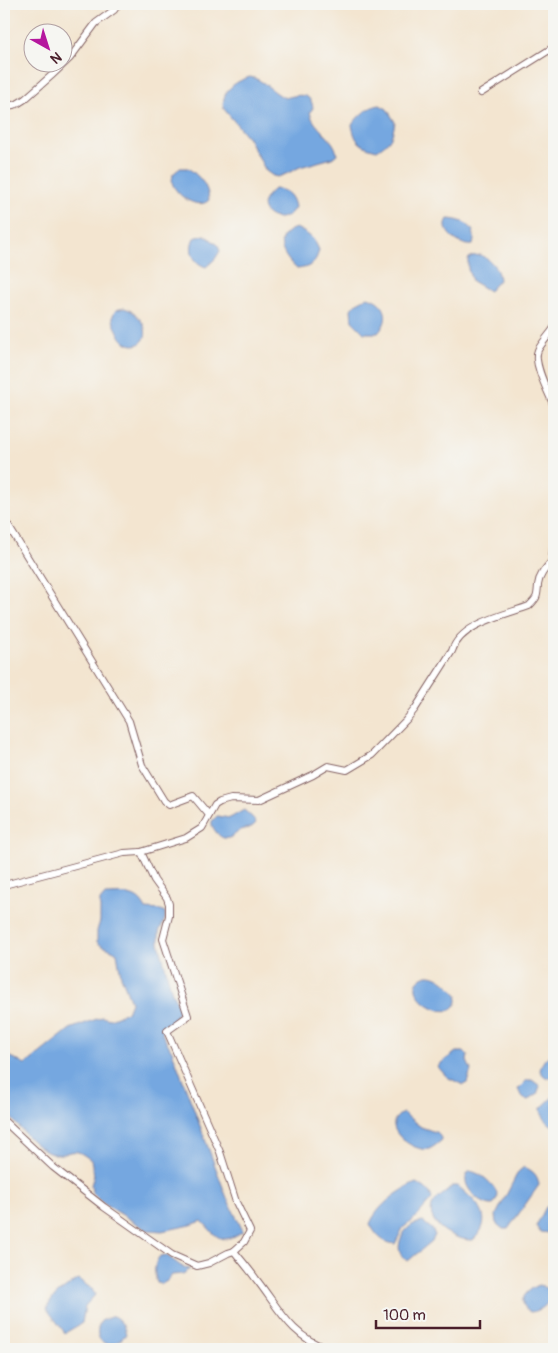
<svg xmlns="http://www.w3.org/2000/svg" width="558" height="1353" font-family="Pangolin,sans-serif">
	<rect width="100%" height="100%" fill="#f6f6f2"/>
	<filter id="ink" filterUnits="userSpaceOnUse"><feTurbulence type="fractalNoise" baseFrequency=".02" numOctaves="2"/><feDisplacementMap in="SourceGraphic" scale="10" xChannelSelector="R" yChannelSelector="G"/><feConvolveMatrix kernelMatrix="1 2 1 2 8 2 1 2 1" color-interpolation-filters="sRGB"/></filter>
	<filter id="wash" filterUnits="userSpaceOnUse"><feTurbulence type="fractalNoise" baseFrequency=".0096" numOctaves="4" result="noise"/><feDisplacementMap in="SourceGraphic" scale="20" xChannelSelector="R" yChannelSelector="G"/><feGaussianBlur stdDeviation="1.12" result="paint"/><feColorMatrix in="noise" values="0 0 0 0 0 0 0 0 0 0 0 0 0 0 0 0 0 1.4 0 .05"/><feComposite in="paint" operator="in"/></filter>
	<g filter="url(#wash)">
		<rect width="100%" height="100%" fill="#f3e5d0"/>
		<g fill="#74a7e0" stroke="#5f6386">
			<path d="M250 77C263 79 272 92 285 98 297 95 311 91 313 108L310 112C313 129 335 137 337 154L332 158 300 167 286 174 278 177 273 176 266 171 248 138 224 109C220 92 235 81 250 77Z"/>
			<path d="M380 105 387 109 395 122C392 138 391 141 377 150 360 146 355 142 352 125 358 116 369 106 380 105Z"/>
			<path d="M180 168H188C200 177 208 185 209 200 198 211 175 195 172 182 172 180 173 175 173 174Z"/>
			<path d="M274 189C286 189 293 195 295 207 284 229 254 214 266 198 268 194 271 192 274 189Z"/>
			<path d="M448 219C465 220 478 227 473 245 461 247 439 232 448 219Z"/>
			<path d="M296 228C308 234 314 237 319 250 316 263 310 268 297 269 284 258 270 236 296 228Z"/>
			<path d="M205 235 218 245 220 251 215 259 206 267C193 263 188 250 194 238Z"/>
			<path d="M481 255C492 261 498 268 499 280L489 291 472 281 468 269V259L472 256Z"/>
			<path d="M368 297C387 303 391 319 378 333H364L352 321 351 309 355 304Z"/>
			<path d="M124 308C134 311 136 314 142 322 155 343 129 355 119 334 116 327 112 322 113 315L116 310Z"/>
			<path d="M244 810 253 818 256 823C251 829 247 828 241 830 237 832 235 835 231 837 222 842 215 832 212 825V821L217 816 230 818Z"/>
			<path d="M105 895C124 895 137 891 146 909L161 910 165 912V919L159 932V943L172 993 180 1008 173 1021 163 1029 162 1034 172 1051 227 1198 243 1231C221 1246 218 1238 202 1221L191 1225 162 1231 147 1230 103 1203 92 1192 91 1185 94 1175 91 1160C88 1158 82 1153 78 1152 70 1150 63 1156 55 1154 32 1148 19 1125 4 1110V1056L8 1055 25 1065 70 1029 102 1017 110 1019 127 1012 131 1002 121 976 117 953C111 948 103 948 97 942V931L100 921V901Z"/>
			<path d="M427 975C439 974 451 987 458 996 457 1000 457 1004 454 1007 441 1022 395 987 427 975Z"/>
			<polygon points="456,1052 464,1052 468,1055 467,1061 471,1070 467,1083 463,1085 447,1077 438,1067 441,1063"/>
			<path d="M554 1053V1077C547 1079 544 1077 540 1071 541 1063 546 1056 554 1053Z"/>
			<polygon points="527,1080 532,1080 540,1086 537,1094 528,1100 522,1098 518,1089"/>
			<path d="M554 1096V1127C547 1122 541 1117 541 1108Z"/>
			<path d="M403 1113 421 1127 438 1133 442 1140C438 1143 434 1147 429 1149 413 1153 377 1125 403 1113Z"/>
			<path d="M524 1167C534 1171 538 1176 539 1185L508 1229H503L497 1224 496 1215 516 1176 519 1171Z"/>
			<path d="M469 1171C481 1172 495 1185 498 1196L493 1205C483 1206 468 1192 466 1182 465 1178 467 1175 469 1171Z"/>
			<path d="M416 1183C424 1187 430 1190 432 1199L415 1218 403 1228 395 1244C381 1242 376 1235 370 1224 377 1206 399 1190 416 1183Z"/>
			<path d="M452 1186H458C476 1202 497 1218 473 1240 456 1241 426 1225 432 1206 435 1198 447 1193 452 1186Z"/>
			<polygon points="553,1205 554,1206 554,1231 549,1233 540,1232 536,1226 546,1207"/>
			<path d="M423 1222 432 1229 435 1235 432 1241 408 1261C393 1254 399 1233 412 1225 415 1223 419 1223 423 1222Z"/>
			<path d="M166 1255 181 1266 190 1269 183 1274 172 1275 167 1281 162 1284 157 1283C154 1273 153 1264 160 1256Z"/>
			<path d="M78 1279 92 1289 95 1295 85 1306 82 1323 65 1333 47 1309C52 1294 67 1288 78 1279Z"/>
			<path d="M539 1285 549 1289 552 1295C547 1305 542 1311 530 1312 515 1301 527 1290 539 1285Z"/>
			<path d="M113 1316C121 1320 124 1326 126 1334 112 1353 89 1342 101 1321Z"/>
		</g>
	</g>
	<g filter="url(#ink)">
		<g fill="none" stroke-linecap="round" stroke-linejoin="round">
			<g stroke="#856465" stroke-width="8">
				<g id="street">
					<polyline points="481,93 554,47"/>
					<polyline points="4,107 17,104 25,99 51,76 70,58 96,23 114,10 118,4"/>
					<path d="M554 328C550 334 541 344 538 350 532 362 549 394 554 406"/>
					<polyline points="4,519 129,721 142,765 164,801 169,805 193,796 209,815"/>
					<path d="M4 885 124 853 141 852 186 838 202 828 215 805 220 802 231 799 259 800 313 775 328 766 347 770 372 755 406 720 415 709 452 651C461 623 505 615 529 606 538 597 537 597 538 585 539 575 546 568 552 561L554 535"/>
					<polyline points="4,1121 53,1167 104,1207 172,1255 197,1266 209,1263 228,1253 234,1251 244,1242 250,1231 236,1202 220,1152 167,1031 188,1016 163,939 169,916 169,904 167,898 154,880 141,852"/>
					<path d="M234 1251C241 1260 249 1269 256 1279 279 1308 290 1336 328 1349"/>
				</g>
			</g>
			<use href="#street" stroke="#fff" stroke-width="6"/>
		</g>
	</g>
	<rect width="558" height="1353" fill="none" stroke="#f6f6f2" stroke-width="20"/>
	<g transform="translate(48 48) rotate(141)"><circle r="24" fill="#f6f6f2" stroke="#b1a0a2"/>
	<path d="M0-4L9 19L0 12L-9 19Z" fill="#b5179e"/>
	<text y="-8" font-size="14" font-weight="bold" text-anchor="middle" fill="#4a1f2b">N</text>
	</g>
	<path d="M376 1320v8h104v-8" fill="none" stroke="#4a1f2b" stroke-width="2.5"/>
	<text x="383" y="1320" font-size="15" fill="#4a1f2b" stroke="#f6f6f2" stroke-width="4" paint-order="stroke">100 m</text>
</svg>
